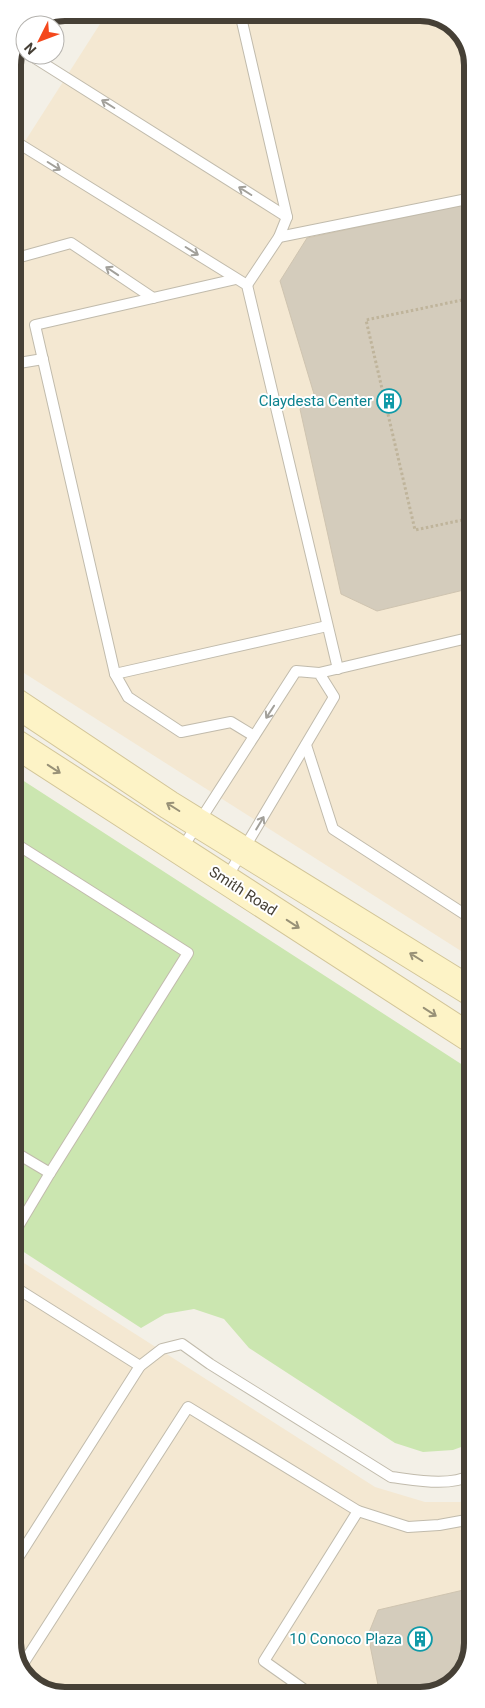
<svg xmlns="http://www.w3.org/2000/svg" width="485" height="1708" font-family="Roboto,sans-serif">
	<rect width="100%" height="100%" fill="#f3f0e7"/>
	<g fill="#f4e8d2">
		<polygon points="107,13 426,13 455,26 471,55 472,958 13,666 13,160"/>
		<polygon points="13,1256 375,1487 425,1502 460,1502 472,1496 472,1643 460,1677 430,1694 59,1695 30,1682 14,1653"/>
	</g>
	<polygon fill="#cbe6b0" points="13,774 472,1071 472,1443 453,1450 423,1452 395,1443 249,1348 224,1319 194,1309 165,1314 141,1328 13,1245"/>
	<g fill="#d4ccbc" stroke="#cfc4b0">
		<polygon points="472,203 472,588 377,611 341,594 300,409 314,394 280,281 307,238"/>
		<polygon points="472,1588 472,1643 460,1677 430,1694 380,1695 368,1635 378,1610"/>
	</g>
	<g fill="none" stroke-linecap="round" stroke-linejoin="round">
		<g stroke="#c1bbac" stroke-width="12">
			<g id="lane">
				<polyline points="240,13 287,217 279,237 247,285"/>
				<polyline points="20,48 25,52"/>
				<polyline points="30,55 287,217"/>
				<polyline points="13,140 247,285 338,669"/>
				<polyline points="279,237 472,198"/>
				<polyline points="13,259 71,243 153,298"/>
				<polyline points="236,279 35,325 115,674 327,626"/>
				<polyline points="13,364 43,359"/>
				<polyline points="319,673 472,637"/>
				<polyline points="115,674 128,697 181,732 231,722 254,736"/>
				<polyline points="306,745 333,829 472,919"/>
				<polyline points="13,842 188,953 50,1173 13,1151"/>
				<polyline points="181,850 296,671 319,673 334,697 226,879"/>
				<polyline points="13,1235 50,1173"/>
				<polyline points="13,1286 140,1366"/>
				<path d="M14 1564 140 1366 162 1349 182 1344 210 1364 391 1477C416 1480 449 1487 472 1475"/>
				<polyline points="21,1667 188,1407 358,1511 408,1527 439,1525 472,1519"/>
				<polyline points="312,1695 264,1661 358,1511"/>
			</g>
		</g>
		<g stroke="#d2c598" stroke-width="30">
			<g id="secondary">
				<polyline points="13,701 169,805 472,992"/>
				<polyline points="13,742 472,1039"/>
			</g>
		</g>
		<polyline stroke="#bfb49b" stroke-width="3" stroke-dasharray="2.5 2.5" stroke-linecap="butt" points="472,298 366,320 415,530 472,518"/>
		<use href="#lane" stroke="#fff" stroke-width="10"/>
		<use href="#secondary" stroke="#fdf3c6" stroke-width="28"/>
	</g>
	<defs><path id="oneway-shaft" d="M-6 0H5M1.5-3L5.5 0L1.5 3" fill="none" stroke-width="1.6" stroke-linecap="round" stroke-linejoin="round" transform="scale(1.25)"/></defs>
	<g stroke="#a2a09a">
		<use href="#oneway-shaft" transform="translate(108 104) rotate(-148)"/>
		<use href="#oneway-shaft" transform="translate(54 166) rotate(32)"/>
		<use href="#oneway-shaft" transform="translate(245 191) rotate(-148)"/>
		<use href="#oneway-shaft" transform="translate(192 251) rotate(32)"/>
		<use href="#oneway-shaft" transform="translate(112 271) rotate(-146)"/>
		<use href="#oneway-shaft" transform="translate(270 712) rotate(123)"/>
		<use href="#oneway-shaft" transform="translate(260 823) rotate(-59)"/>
	</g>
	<g stroke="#989177">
		<use href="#oneway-shaft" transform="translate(54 769) rotate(33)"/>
		<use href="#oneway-shaft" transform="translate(173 807) rotate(-148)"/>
		<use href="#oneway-shaft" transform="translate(293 924) rotate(33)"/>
		<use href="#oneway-shaft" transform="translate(416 957) rotate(-148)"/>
		<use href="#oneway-shaft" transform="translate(430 1012) rotate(33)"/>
	</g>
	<defs>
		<g id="building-ring" transform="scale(1.25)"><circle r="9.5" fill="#fff" stroke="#0f9aa8" stroke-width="1.5"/><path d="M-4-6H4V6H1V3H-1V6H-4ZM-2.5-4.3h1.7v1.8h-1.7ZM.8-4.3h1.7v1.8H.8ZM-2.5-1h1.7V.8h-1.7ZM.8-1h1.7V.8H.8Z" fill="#0f9aa8"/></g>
	</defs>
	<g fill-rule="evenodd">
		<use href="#building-ring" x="389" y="401"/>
		<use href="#building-ring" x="420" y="1639"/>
	</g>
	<g text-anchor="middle" stroke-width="4" stroke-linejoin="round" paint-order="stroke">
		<g font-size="15" fill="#0d838f" stroke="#fff" text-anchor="end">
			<text x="372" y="406">Claydesta Center</text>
			<text x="402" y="1644">10 Conoco Plaza</text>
		</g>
		<g font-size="15" fill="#464036" stroke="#fff">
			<text transform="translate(243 891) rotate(33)" y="5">Smith Road</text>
		</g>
	</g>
	<path d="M0 0H485V1708H0ZM65 21H420A44 44 0 0 1 464 65V1643A44 44 0 0 1 420 1687H65A44 44 0 0 1 21 1643V65A44 44 0 0 1 65 21Z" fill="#fff" fill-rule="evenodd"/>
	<path fill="none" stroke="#464036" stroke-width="6" d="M65 21H420A44 44 0 0 1 464 65V1643A44 44 0 0 1 420 1687H65A44 44 0 0 1 21 1643V65A44 44 0 0 1 65 21Z"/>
	<g transform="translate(40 40) rotate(228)"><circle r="24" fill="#ffffff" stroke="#b5b3af"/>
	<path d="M0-4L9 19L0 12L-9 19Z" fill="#f4481c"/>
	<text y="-8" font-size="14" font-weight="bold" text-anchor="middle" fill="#464036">N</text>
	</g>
</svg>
